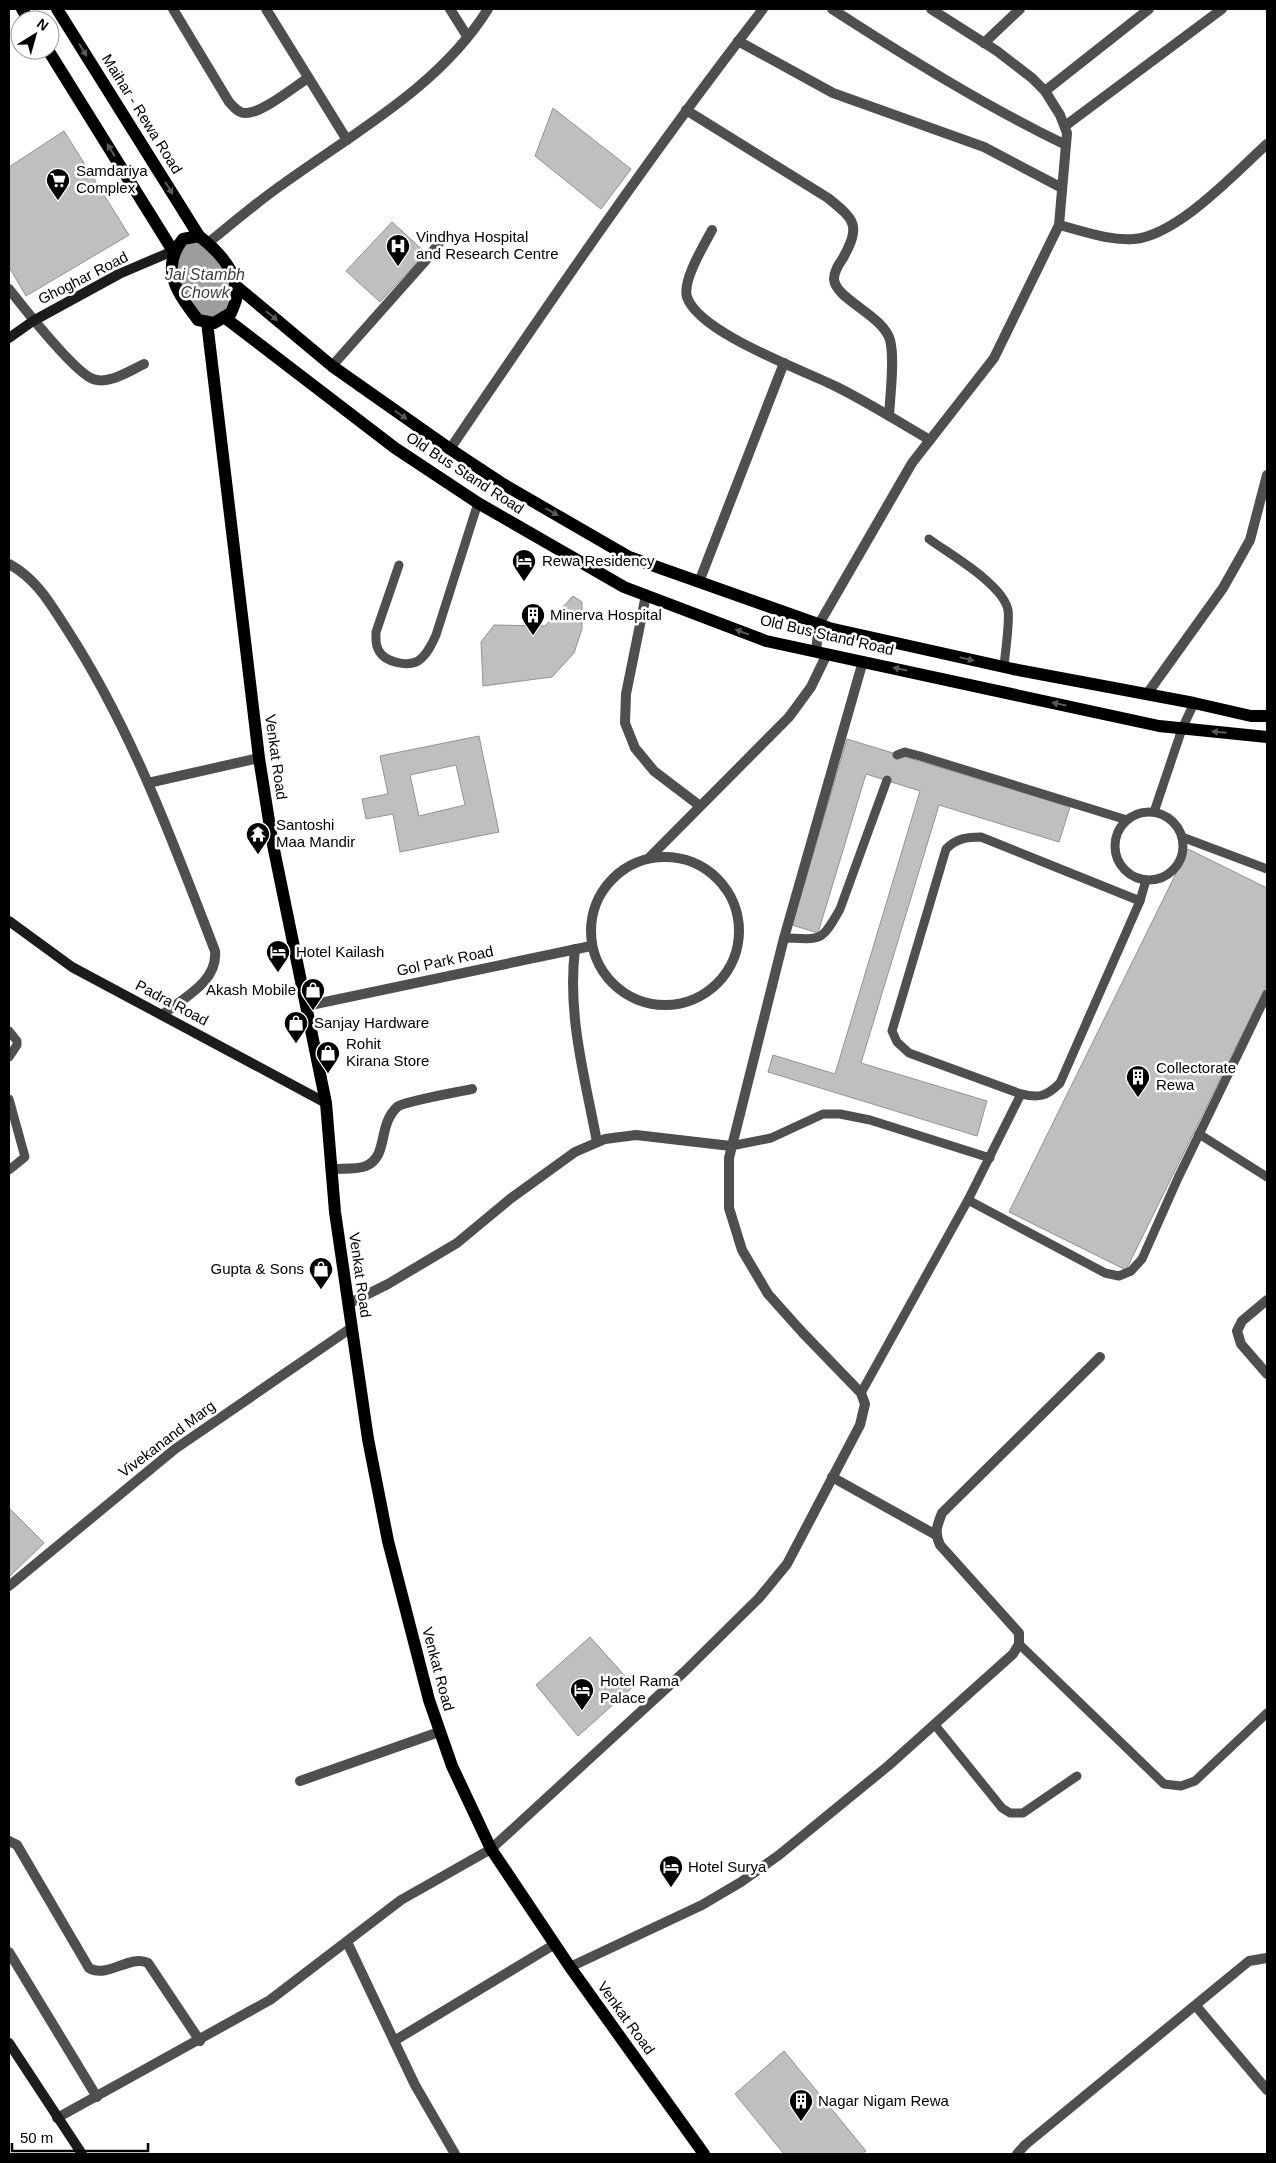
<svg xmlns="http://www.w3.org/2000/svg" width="1276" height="2163" font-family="Arial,sans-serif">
	<rect width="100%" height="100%" fill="#fff"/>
	<polygon fill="#9d9d9d" points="199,236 231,272 231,313 198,320 180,296 173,251"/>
	<g fill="#bfbfbf" stroke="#939393" fill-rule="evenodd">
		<polygon points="553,108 631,169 601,209 535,156"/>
		<polygon points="64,131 129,235 26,296 9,267 9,167"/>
		<polygon points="392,222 426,253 380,302 346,271"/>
		<polygon points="573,596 582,602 582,629 574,653 552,677 483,686 481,642 494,625 545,626"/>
		<path d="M479 736 499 832 400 852 393 814 366 819 362 799 388 794 380 756ZM456 765 465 805 419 816 410 775Z"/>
		<polygon points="847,739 1070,807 1059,842 939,805 861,1063 987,1101 977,1136 768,1072 773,1055 835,1074 920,791 866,774 818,933 792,925"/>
		<polygon points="1188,849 1267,888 1267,984 1126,1270 1009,1212"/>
		<polygon points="9,1508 44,1543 9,1577"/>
		<polygon points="590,1637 634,1686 578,1736 536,1685"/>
		<polygon points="784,2051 866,2151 862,2154 784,2154 735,2094"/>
	</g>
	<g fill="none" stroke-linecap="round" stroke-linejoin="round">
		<g stroke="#4f4f4f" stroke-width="9">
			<path d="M929 539C949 554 1003 584 1008 610 1010 622 1005 653 1004 667"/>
			<path d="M399 565 376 632C376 639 375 645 379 651 385 662 407 667 418 661 427 655 432 644 436 635L478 503"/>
			<polyline points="897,755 905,752 920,756 1127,820"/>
			<circle cx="1149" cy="846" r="34"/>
			<polyline points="1154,812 1182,729 1194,703"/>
			<polyline points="1182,837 1267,869"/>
			<path d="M784 938C822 939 821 943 840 909L887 780"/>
			<polyline points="9,1031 17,1041 17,1045 9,1057"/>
			<path d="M1021 1094 909 1053 897 1042 892 1031 946 849C957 838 967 837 981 837L1140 901"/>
			<polyline points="9,1099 25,1157 9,1170"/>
			<polyline points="1199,1134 1267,1177"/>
			<polyline points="731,1146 771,1138 823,1114 840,1114 870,1120 990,1158"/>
			<polyline points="968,1200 1105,1273 1119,1276 1131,1271 1142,1259 1178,1178 1267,994"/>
			<path d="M861 1393 968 1200 1021 1094C1039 1098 1046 1097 1060 1083L1140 901 1146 880"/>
			<polyline points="1019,1644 1164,1784 1181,1786 1195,1781 1267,1713"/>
			<polyline points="935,1725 1002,1808 1010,1813 1023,1813 1077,1776"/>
		</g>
		<g stroke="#4f4f4f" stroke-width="10">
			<path d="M173 9 229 102C234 107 238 113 245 113 261 114 294 87 308 78"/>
			<polyline points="266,9 347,140"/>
			<polyline points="450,9 467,36"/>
			<path d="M832 9C908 58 985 106 1066 145"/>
			<polyline points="738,41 833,93 984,147 1062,188"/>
			<polyline points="984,43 1020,9"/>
			<polyline points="1045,91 1149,9"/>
			<path d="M686 110 828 198C855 220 861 225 843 258 839 264 834 271 834 279 835 299 883 315 890 340 895 358 890 397 889 416"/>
			<polyline points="1065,126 1222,9"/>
			<path d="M1059 225C1083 231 1109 241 1134 239 1178 235 1235 173 1267 144"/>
			<path d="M712 230C704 245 682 281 687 297 699 333 803 370 837 387 869 403 899 422 930 440"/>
			<path d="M208 243C233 223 257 202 283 184 355 132 440 86 488 9"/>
			<path d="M9 289C24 308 74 372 93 379 109 385 131 370 144 364"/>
			<polyline points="332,366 427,259 445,235"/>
			<path d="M450 449C551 300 653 151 763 9"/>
			<path d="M9 564C37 579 51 605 68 631 132 730 173 842 215 951 218 982 183 998 162 1015"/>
			<polyline points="699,582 784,363"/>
			<polyline points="646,595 626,694 625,723 635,748 654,771 700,806"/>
			<polyline points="816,651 819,624 912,463 994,358 1059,225 1067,133 1060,115 1045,91 1032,78 997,51 931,9"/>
			<polyline points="1147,694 1223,588 1250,540 1267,475"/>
			<polyline points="148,783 259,758"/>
			<circle cx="665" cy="931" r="74"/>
			<polyline points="649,858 789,717 811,687 827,654"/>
			<path d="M575 949C567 1015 585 1078 597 1142"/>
			<polyline points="306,1006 591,946"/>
			<path d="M331 1169C341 1168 357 1170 366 1166 389 1156 377 1126 397 1107 405 1101 459 1092 472 1089"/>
			<polyline points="1267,1300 1242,1321 1237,1331 1241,1344 1267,1374"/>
			<polyline points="348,1304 388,1284 457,1243 510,1199 575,1152 605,1139 636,1135 731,1146"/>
			<polyline points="832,1477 936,1535"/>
			<polyline points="9,1586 175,1449 351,1328"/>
			<polyline points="300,1781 439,1732"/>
			<path d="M9 1841 17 1845 89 1968C107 1979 130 1954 148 1963L200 2041"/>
			<polyline points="347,1942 415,2085 455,2154"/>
			<polyline points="9,1952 97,2097"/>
			<path d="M570 1967 702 1905 741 1882 779 1855 888 1766 1013 1654 1019 1644V1633L940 1545C934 1532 937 1526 942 1513L1100 1357"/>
			<polyline points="1196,2006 1267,2090"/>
			<polyline points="394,2041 555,1944"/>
			<polyline points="57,2118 270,2000 401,1900 491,1849 684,1672 759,1598 787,1564 860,1425 865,1404 861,1393 802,1332 768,1294 742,1250 729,1208 729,1158 784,938 863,661"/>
			<polyline points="1017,2154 1025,2145 1249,1961 1267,1958"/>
		</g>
		<g stroke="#1c1c1c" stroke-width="10">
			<polyline points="9,338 33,321 119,274 173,251"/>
			<polyline points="9,921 72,967 326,1103"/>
			<polyline points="9,2043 82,2154"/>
		</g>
		<g stroke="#000" stroke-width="12">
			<polyline points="22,9 29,20"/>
			<polyline points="57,9 199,236"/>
			<polyline points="48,50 173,251"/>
			<path d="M199 236C217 250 237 270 237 294 237 300 233 308 231 313L214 323 198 320C178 294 159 269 183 239Z"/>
			<polyline points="235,285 332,366 450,449 503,484 629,557 829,628 1013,669 1194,703 1251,716 1267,716"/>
			<polyline points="224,317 395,448 478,503 624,587 766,641 1159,726 1267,737"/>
			<polyline points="207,322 259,758 272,840 326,1103 335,1212 368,1439 388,1541 429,1700 452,1766 491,1849 570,1967 704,2154"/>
		</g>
	</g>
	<defs><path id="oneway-solid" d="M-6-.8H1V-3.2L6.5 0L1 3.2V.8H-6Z" transform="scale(1.25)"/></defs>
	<g fill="#595959">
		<use href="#oneway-solid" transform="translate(83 50) rotate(58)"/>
		<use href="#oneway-solid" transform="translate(111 150) rotate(-122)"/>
		<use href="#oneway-solid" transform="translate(169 188) rotate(58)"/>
		<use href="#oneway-solid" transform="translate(272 316) rotate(40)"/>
		<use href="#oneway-solid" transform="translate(401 415) rotate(35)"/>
		<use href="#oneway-solid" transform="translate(552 512) rotate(30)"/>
		<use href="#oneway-solid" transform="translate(742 632) rotate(-159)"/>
		<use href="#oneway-solid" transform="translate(967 659) rotate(13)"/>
		<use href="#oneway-solid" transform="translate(900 669) rotate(-168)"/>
		<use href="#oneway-solid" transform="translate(1059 704) rotate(-168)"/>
		<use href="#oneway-solid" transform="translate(1219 732) rotate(-175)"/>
	</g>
	<defs>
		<g id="supermarket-pin" transform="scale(1.25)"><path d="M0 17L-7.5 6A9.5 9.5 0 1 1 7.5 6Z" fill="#000" stroke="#fff"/><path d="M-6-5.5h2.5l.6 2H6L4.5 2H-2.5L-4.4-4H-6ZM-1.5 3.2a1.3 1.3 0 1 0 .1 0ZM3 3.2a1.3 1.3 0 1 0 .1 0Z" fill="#fff"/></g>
		<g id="hospital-pin" transform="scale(1.25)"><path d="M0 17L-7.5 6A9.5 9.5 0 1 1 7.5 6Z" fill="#000" stroke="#fff"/><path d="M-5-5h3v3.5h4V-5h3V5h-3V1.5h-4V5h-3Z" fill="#fff"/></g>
		<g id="hotel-pin" transform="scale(1.25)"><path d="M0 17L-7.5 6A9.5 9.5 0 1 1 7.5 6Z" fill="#000" stroke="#fff"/><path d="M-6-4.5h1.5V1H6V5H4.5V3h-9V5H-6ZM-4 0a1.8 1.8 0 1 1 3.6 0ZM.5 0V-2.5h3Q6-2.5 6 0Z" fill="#fff"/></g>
		<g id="building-pin" transform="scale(1.25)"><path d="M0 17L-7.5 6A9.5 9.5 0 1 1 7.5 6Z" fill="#000" stroke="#fff"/><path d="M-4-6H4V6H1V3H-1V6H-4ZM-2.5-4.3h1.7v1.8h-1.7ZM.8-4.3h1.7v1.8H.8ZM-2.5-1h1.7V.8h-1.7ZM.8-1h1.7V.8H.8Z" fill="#fff"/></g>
		<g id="temple-pin" transform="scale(1.25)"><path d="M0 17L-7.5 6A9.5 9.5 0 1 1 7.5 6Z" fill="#000" stroke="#fff"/><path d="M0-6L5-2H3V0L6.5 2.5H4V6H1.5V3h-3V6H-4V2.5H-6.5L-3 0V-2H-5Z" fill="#fff"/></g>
		<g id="shop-pin" transform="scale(1.25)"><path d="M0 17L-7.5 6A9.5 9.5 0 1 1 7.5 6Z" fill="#000" stroke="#fff"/><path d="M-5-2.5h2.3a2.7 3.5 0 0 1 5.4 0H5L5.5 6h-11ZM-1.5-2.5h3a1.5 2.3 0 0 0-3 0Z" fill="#fff"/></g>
	</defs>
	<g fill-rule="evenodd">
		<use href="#supermarket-pin" x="58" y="180"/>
		<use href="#hospital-pin" x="398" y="246"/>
		<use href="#hotel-pin" x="524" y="561"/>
		<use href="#building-pin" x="533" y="615"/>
		<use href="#temple-pin" x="258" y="834"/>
		<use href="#hotel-pin" x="278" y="952"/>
		<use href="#shop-pin" x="313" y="990"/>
		<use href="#shop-pin" x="296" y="1023"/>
		<use href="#shop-pin" x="328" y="1053"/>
		<use href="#building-pin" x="1138" y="1077"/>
		<use href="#shop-pin" x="321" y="1269"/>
		<use href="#hotel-pin" x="582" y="1690"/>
		<use href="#hotel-pin" x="671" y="1867"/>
		<use href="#building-pin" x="801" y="2101"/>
	</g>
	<g text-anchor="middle" stroke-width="5" stroke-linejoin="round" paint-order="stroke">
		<g font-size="15" fill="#000" stroke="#fff">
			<text transform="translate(142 114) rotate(58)" y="5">Maihar - Rewa Road</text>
			<text transform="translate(83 278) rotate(-27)" y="5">Ghoghar Road</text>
			<text transform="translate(465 473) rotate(33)" y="5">Old Bus Stand Road</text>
			<text transform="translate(827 635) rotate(13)" y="5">Old Bus Stand Road</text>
			<text transform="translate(276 757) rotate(82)" y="5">Venkat Road</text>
			<text transform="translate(445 961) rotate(-12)" y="5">Gol Park Road</text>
			<text transform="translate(172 1003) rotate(28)" y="5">Padra Road</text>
			<text transform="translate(360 1275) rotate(82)" y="5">Venkat Road</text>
			<text transform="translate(167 1439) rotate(-37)" y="5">Vivekanand Marg</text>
			<text transform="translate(438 1669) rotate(75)" y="5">Venkat Road</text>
			<text transform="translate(626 2018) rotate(54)" y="5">Venkat Road</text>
		</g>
		<g font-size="15" fill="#000" stroke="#fff" text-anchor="start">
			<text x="76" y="176">Samdariya<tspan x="76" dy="17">Complex</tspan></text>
			<text x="416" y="242">Vindhya Hospital<tspan x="416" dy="17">and Research Centre</tspan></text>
			<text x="542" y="566">Rewa Residency</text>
			<text x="550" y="620">Minerva Hospital</text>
			<text x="276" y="830">Santoshi<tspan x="276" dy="17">Maa Mandir</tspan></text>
			<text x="296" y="957">Hotel Kailash</text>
			<text x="296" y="995" text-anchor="end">Akash Mobile</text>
			<text x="314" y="1028">Sanjay Hardware</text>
			<text x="346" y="1049">Rohit<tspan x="346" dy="17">Kirana Store</tspan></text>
			<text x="1156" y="1073">Collectorate<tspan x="1156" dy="17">Rewa</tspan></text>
			<text x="304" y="1274" text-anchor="end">Gupta &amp; Sons</text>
			<text x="600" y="1686">Hotel Rama<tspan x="600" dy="17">Palace</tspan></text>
			<text x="688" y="1872">Hotel Surya</text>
			<text x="818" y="2106">Nagar Nigam Rewa</text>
		</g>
		<g font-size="16" font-style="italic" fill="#3e3e3e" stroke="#fff">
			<text x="205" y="280">Jai Stambh<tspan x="205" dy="18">Chowk</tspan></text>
		</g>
	</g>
	<rect width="1276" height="2163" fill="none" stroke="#000000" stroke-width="20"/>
	<g transform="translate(35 35) rotate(37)"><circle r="24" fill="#ffffff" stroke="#999999"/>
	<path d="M0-4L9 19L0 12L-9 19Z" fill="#000000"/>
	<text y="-8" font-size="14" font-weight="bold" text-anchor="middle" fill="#000000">N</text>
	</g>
	<path d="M12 2143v8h136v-8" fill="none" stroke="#000000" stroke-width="2.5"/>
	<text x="20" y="2143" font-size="15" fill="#000000" stroke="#ffffff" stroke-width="4" paint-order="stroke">50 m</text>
</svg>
